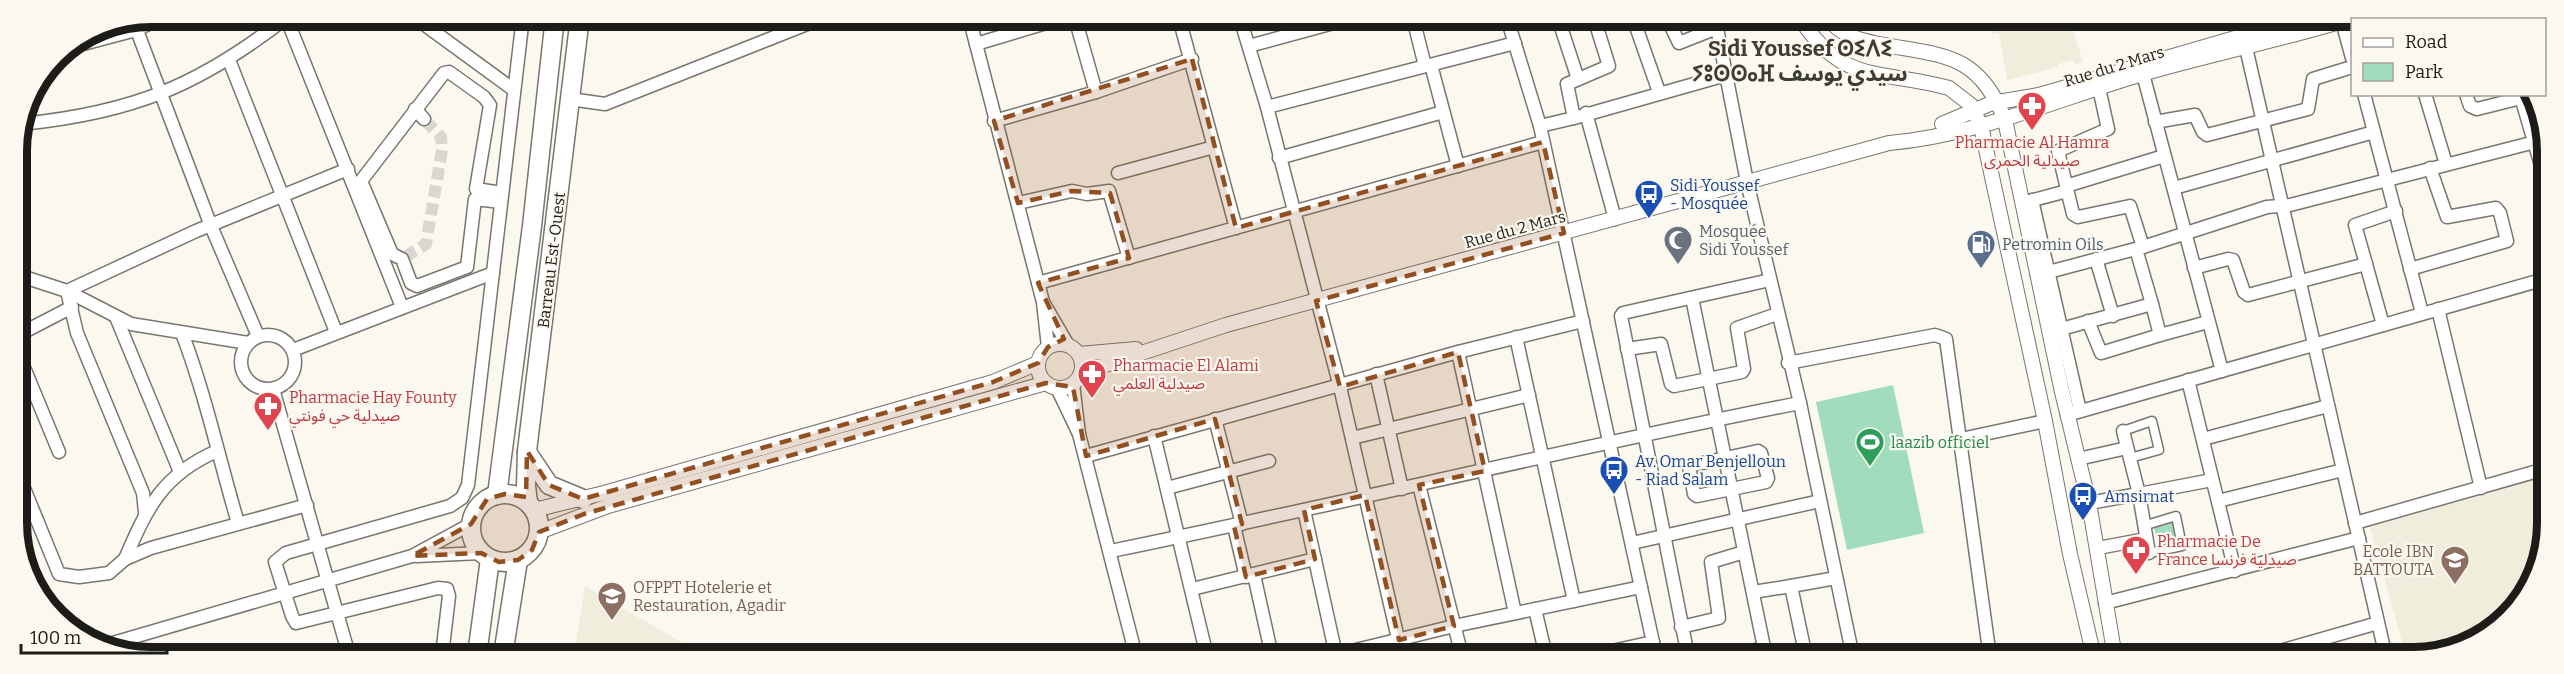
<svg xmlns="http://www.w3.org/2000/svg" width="2564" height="674" font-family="Bitter,'Noto Sans Arabic','Noto Sans Tifinagh',serif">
	<rect width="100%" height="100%" fill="#faf8ef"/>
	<g fill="#f0eddd">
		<polygon points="1989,19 2070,19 2083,62 2075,64 2073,60 2058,64 2058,67 2007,80 1999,33 1992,34"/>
		<polygon points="2536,480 2545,513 2545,550 2503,621 2404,649 2370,527"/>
		<polygon points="585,586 703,655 574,655"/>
	</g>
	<g fill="#a1ddbc">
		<polygon points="1893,385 1924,533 1847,550 1816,402"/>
		<polygon points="2174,519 2179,543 2159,547 2153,524"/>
	</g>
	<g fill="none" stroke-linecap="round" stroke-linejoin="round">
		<polyline stroke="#d9d7cf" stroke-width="12" stroke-dasharray="12 6" stroke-linecap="butt" points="405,257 426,244 442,150 441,137 424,119"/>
		<g stroke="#78766f" stroke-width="11">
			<g id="pedestrian">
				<polyline points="2238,19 2242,34"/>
				<polyline points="2123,431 2152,421 2159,450 2130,458"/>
				<polyline points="2143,526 2176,516 2182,546 2149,553"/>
			</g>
		</g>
		<g stroke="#78766f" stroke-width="15">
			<g id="minor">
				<polyline points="286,17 402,307"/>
				<polyline points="414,17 514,90"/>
				<polyline points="969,17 1043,302"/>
				<polyline points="1075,18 1096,92"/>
				<polyline points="1179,18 1236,228"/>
				<polyline points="1240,18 1267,107 1340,387 1402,656"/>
				<polyline points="1413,18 1425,66"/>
				<polyline points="1507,18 1540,126 1656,656"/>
				<polyline points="1558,18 1578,79"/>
				<polyline points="1633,18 1659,92"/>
				<polyline points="1667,18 1679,43 1717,28"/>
				<polyline points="1715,18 1747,182 1800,403 1853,657"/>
				<polyline points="2391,19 2391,20"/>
				<polyline points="133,20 211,226 258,336"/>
				<polyline points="2342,21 2352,58"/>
				<polyline points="2244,39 2386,657"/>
				<polyline points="976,44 1063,18"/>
				<polyline points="1249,46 1352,18"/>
				<polyline points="68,48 136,30 163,17"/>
				<polyline points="229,60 336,332"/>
				<polyline points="1431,65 1458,166"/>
				<polyline points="2143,74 2222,371"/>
				<polyline points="2099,88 2108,129 2058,151 2073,214 2078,217 2130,206 2143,247"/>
				<polyline points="2364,94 2422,313"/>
				<polyline points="2425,94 2446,164"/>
				<polyline points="2466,94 2470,106 2477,109 2521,98"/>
				<polyline points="2520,94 2545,179"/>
				<polyline points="570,99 605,104 825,17"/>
				<polyline points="1267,107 1515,43"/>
				<polyline points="415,109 424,119"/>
				<polyline points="1586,113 1615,219"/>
				<polyline points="1574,118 1726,75"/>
				<polyline points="994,121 1096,92 1192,59"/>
				<polyline points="2155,122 2195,115 2203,132 2207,135 2308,109 2313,79 2352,67"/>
				<path d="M21 124C132 113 199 86 287 17"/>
				<polyline points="1540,126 1574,118 1567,84 1609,66 1594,18"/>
				<polyline points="1279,158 1443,112"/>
				<polyline points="1118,173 1214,147"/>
				<polyline points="2066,186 2164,156"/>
				<polyline points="2174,188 2374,132"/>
				<polyline points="2032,200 2080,411"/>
				<polyline points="501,202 475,199 467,267 417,286 411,283 402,259 392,254 361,181 444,73 449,72 484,97 490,105 476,189 502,193"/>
				<polyline points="2026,202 2067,191"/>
				<polyline points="1018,203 1072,191 1087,194 1109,191 1129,258"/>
				<polyline points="2136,249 2152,304"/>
				<polyline points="2096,259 2113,316"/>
				<polyline points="2366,264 2383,325"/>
				<polyline points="2194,268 2228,259 2233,260 2244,292 2248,295 2366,264 2355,225 2396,211"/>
				<polyline points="2410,269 2507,241 2500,213 2496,208 2447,217 2430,168"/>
				<polyline points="18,275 67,291 196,231 348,169"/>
				<polyline points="2037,275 2143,247 2267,207 2290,205 2535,142"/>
				<polyline points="1038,283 1543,142"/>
				<polyline points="67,291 77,333 143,493 145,512"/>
				<polyline points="67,291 131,324 248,343"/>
				<polyline points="1692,298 1766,657"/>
				<polyline points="2438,309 2481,488"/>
				<polyline points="116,317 180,472"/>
				<polyline points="2088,321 2101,353 2160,335"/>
				<polyline points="2054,331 2152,304 2160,335 2208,322"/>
				<path d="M182 333C206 396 219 459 238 523"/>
				<circle cx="268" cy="362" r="27"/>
				<polyline points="18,335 72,307"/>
				<polyline points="1516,337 1574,601"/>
				<polyline points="1048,347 1043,302 1068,345"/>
				<polyline points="1627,349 1661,344 1671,384 1674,386 1742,372 1744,369 1737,328 1777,314"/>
				<polyline points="293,350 493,273"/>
				<polyline points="1458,352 1515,613"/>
				<polyline points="18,353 59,452"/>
				<polyline points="1788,363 1935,335 1946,339 1990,657"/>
				<polyline points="1376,374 1402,489"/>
				<polyline points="2188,380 2235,571"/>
				<polyline points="1057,388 1079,434 1073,384"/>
				<polyline points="273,389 349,655"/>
				<polyline points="2067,415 2545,279"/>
				<polyline points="1215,419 1242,524"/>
				<polyline points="2123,431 2139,494 2212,480"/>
				<polyline points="1079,434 1136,656"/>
				<polyline points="1154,436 1207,656"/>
				<polyline points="1352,438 1529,395"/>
				<polyline points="1961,439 2045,421"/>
				<polyline points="2203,439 2328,406"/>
				<polygon points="1758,451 1761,453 1768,478 1766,482 1697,496 1694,494 1689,466"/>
				<polyline points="1086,456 1458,352 1583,321"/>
				<polyline points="2078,459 2127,448"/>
				<polyline points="19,476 59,574 79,577 109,573 125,559 151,548 307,505"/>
				<polyline points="1419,485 1462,656"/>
				<polyline points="1167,488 1269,461"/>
				<polyline points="2218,501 2343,470"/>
				<polyline points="2089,503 2139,494 2149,553"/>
				<polyline points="1304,510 1336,655"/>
				<polyline points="2355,523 2545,469"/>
				<polyline points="1234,526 1246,577"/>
				<polyline points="19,541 25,556"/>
				<polyline points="1632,543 1820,501"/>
				<polyline points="2098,548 2146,539"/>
				<path d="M1111 551C1341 504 1570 448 1800 403"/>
				<polyline points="416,556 481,553"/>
				<path d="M125 559C147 508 162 475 217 451"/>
				<polyline points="1254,575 1272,656"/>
				<polyline points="1791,586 1836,578"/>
				<polyline points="1192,589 1315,559"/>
				<polyline points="1753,592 1791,586 1806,657"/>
				<polyline points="2105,603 2359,538"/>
				<polyline points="1535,609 1546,656"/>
				<polyline points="1681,627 1719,618 1711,562 1744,552"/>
				<polyline points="106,645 412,556 471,524"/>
				<polyline points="442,655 449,596 447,589 438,588 296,623 292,616 275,562 286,553 450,506 462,498 468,485 523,17"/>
				<polyline points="1331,656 1454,626 1641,587"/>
				<polyline points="1589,656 1653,642"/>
				<polyline points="1688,656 1621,316 1623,313 1770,280"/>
				<polyline points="1726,657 1764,648"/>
				<polyline points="2259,657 2378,623"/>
			</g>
		</g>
		<g stroke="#78766f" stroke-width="16">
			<g id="tertiary">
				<path d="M1800 18C1843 86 1881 69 1949 88L1971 105 1981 126 2045 421 2070 554 2094 657"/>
				<path d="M1827 18C1841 35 1858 40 1879 44 1943 56 1978 52 2005 120L2062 392 2089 503 2115 657"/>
				<polyline points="1942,124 1992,103 2039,95 2300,19"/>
				<circle cx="1060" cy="366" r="22"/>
				<polyline points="1079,354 1136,349"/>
				<path d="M1081 373 1226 325 1889 143C1977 135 2058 99 2142 74 2211 54 2281 40 2349 19"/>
				<polyline points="534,510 604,493 993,382 1038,363"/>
				<polyline points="539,532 608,506 1046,383"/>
			</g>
		</g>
		<g stroke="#78766f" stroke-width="21">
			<g id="primary">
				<polyline points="527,452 549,485 583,499"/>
				<circle cx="505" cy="528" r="34"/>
				<polyline points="497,495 532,226 555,17"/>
				<polyline points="528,503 526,486 527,451 580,17"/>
				<polyline points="477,655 490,559"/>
				<polyline points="503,655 518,560"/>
			</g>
		</g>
		<use href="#pedestrian" stroke="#fff" stroke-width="8"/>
		<use href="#minor" stroke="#fff" stroke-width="12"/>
		<use href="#tertiary" stroke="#fff" stroke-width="14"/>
		<use href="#primary" stroke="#fff" stroke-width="18"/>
	</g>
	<path fill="#924f20" fill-opacity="0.2" stroke="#924f20" stroke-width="4.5" stroke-dasharray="12 8" stroke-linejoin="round" d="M1192 59 1236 228 1543 142 1564 233 1316 301 1340 387 1458 352 1485 471 1419 485 1454 626 1399 640 1365 495 1304 510 1315 559 1246 577 1234 526 1242 524 1215 419 1086 456 1073 387 1046 383 584 514 539 532 532 550 518 560 499 562 481 553 412 556 471 524 487 499 505 494 526 497 527 451 549 485 583 499 993 382 1038 363 1048 347 1064 339 1038 283 1129 258 1110 193 1072 191 1018 203 994 121Z"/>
	<defs>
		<g id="pharmacy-pin" transform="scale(1.5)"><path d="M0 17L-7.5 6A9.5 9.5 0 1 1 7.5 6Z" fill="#e0444e" stroke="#faf8ef"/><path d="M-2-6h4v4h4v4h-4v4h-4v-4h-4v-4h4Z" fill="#fff"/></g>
		<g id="bus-pin" transform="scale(1.5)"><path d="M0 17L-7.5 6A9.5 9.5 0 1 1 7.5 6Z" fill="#1a4fb4" stroke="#faf8ef"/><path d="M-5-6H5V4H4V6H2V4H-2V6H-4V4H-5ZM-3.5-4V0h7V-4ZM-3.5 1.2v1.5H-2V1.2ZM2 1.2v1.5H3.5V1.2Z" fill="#fff"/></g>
		<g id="mosque-pin" transform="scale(1.5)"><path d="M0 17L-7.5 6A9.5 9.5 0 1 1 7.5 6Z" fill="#6b7280" stroke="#faf8ef"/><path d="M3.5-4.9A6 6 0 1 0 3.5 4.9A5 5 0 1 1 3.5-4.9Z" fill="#fff"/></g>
		<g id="fuel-pin" transform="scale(1.5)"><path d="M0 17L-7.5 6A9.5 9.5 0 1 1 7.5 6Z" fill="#5c6f8a" stroke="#faf8ef"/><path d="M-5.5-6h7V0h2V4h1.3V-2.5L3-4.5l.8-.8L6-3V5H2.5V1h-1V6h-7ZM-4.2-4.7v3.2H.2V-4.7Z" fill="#fff"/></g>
		<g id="stadium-pin" transform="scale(1.5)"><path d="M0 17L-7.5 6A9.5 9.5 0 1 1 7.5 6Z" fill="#2e9e5b" stroke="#faf8ef"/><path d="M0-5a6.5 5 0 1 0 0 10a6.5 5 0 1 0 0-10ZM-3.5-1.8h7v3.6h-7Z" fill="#fff"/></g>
		<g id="school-pin" transform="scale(1.5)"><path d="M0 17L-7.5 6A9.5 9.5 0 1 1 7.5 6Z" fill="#8d6e63" stroke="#faf8ef"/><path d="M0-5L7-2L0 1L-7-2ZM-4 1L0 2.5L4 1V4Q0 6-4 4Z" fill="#fff"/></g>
	</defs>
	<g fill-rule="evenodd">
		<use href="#pharmacy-pin" x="2032" y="106"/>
		<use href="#bus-pin" x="1649" y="194"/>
		<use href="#mosque-pin" x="1678" y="240"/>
		<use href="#fuel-pin" x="1981" y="244"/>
		<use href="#pharmacy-pin" x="1092" y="374"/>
		<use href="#pharmacy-pin" x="268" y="406"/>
		<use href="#stadium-pin" x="1870" y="442"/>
		<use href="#bus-pin" x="1614" y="470"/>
		<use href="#bus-pin" x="2083" y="496"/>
		<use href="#pharmacy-pin" x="2136" y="550"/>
		<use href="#school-pin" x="2455" y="560"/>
		<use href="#school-pin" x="612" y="596"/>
	</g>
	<g text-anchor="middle" stroke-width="4.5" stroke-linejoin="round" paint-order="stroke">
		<g font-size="16" fill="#1d1c19" stroke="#faf8ef">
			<text transform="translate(2114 66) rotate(-17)" y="6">Rue du 2 Mars</text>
			<text transform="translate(1515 229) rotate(-15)" y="6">Rue du 2 Mars</text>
			<text transform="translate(551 260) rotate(-83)" y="6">Barreau Est-Ouest</text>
		</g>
		<g font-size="16" fill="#be3a42" stroke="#faf8ef" text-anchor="start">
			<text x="2032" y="148" text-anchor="middle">Pharmacie Al Hamra<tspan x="2032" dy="18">صيدلية الحمرى</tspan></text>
			<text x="1113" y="371">Pharmacie El Alami<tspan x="1113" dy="18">صيدلية العلمي</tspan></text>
			<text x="289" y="403">Pharmacie Hay Founty<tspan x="289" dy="18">صيدلية حي فونتي</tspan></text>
			<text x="2157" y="547">Pharmacie De<tspan x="2157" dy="18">France صيدلية فرنسا</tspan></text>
		</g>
		<g font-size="16" fill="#164399" stroke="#faf8ef" text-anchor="start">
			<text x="1670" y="191">Sidi Youssef<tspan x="1670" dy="18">- Mosquée</tspan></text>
			<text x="1635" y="467">Av. Omar Benjelloun<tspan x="1635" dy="18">- Riad Salam</tspan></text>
			<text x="2104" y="502">Amsirnat</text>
		</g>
		<g font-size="16" fill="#5b616d" stroke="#faf8ef" text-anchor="start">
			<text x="1699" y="237">Mosquée<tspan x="1699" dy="18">Sidi Youssef</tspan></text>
		</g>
		<g font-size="16" fill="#4e5e75" stroke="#faf8ef" text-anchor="start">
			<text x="2002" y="250">Petromin Oils</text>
		</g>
		<g font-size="16" fill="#27864d" stroke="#faf8ef" text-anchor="start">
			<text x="1891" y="448">laazib officiel</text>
		</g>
		<g font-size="16" fill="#785e54" stroke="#faf8ef" text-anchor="end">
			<text x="2434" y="557">Ecole IBN<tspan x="2434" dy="18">BATTOUTA</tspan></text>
			<text x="633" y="593" text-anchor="start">OFPPT Hotelerie et<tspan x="633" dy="18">Restauration, Agadir</tspan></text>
		</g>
		<g font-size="22" font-weight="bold" fill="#3d3c35" stroke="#faf8ef">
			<text x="1800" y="56">Sidi Youssef ⵙⵉⴷⵉ<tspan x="1800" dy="25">ⵢⵓⵙⵙⴰⴼ سيدي يوسف</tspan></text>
		</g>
	</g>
	<path d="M0 0H2564V674H0ZM151 27H2413A124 124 0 0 1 2537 151V523A124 124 0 0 1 2413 647H151A124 124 0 0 1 27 523V151A124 124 0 0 1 151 27Z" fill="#faf8ef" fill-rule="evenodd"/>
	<path fill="none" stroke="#1d1c19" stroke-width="8" d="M151 27H2413A124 124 0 0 1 2537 151V523A124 124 0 0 1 2413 647H151A124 124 0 0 1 27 523V151A124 124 0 0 1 151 27Z"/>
	<rect x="2351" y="18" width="195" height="78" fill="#faf8ef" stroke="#a2a099" stroke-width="1.5"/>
	<rect x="2363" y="38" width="30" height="9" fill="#ffffff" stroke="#a2a099" stroke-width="1.5"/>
	<text x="2405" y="48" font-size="18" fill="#1d1c19">Road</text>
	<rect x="2363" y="63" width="30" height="18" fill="#a1ddbc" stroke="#a2a099" stroke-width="1.5"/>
	<text x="2405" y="78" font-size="18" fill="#1d1c19">Park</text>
	<path d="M21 644v9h146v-9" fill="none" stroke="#1d1c19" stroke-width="3"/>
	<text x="30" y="644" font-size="18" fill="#1d1c19" stroke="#faf8ef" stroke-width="4.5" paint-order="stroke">100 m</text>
</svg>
